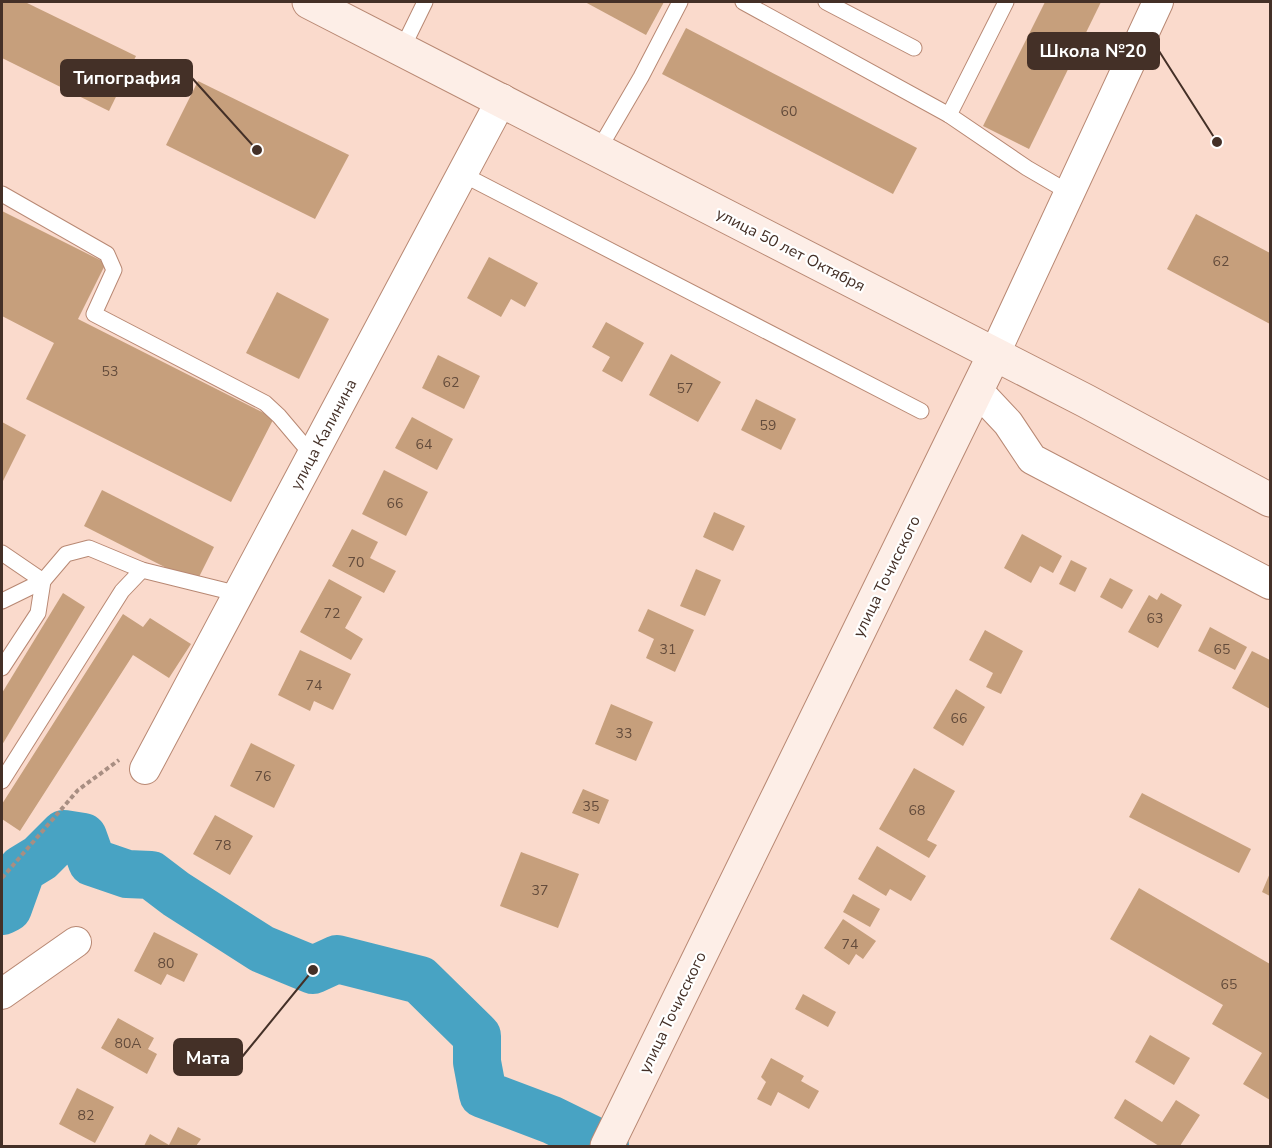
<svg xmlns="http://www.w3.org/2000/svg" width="1272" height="1148" font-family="'Nunito Sans',sans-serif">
	<rect width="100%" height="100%" fill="#fadacc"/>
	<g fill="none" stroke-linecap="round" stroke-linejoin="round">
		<polyline stroke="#48a3c3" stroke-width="48" points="2,911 8,908 22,869 40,858 64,834 83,837 92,862 127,874 151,875 176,894 262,949 313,970 337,959 420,980 477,1036 477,1062 483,1094 552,1120 605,1146"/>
	</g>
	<g fill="#c69f7c">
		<polygon points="2,2 25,2 136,56 109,111 2,58"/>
		<polygon points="585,2 664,2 646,35"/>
		<polygon points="1045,2 1101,2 1029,149 983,126"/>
		<polygon points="686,28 917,148 893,194 662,74"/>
		<polygon points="198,81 349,155 315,219 166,145"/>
		<polygon points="2,211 106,263 78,319 274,418 231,502 26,399 54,343 2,316"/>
		<polygon points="1196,214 1270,253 1270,324 1167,269"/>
		<polygon points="489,257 538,283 525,307 511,299 501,317 467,298"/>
		<polygon points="277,292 329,319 299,379 246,353"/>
		<polygon points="606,322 644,343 622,382 602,371 610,357 592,347"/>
		<polygon points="671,354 721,382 698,422 649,395"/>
		<polygon points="438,355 480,376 464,409 422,388"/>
		<polygon points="756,399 796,419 781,450 741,430"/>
		<polygon points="412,417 453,439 437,470 395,448"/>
		<polygon points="2,422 26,435 2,483"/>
		<polygon points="384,470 428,492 406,536 362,514"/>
		<polygon points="102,490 214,547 196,583 84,526"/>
		<polygon points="714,512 745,526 733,551 703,537"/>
		<polygon points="352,529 378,542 370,558 396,571 384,593 332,566"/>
		<polygon points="1022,534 1062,556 1053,573 1040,566 1031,583 1004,568"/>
		<polygon points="1071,560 1087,568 1075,592 1059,584"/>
		<polygon points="696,569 721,580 705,616 680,606"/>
		<polygon points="1110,578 1133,590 1122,609 1100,597"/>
		<polygon points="329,579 362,597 345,628 363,639 351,660 300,632"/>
		<polygon points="63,593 85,607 2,745 2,693"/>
		<polygon points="1161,593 1182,605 1158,648 1128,632 1149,595 1157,600"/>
		<polygon points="648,609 694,630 675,672 646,658 654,639 638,631"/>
		<polygon points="123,614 143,627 150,618 191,644 169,678 133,655 20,831 2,819 2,804"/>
		<polygon points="1210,627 1247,647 1235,670 1198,651"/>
		<polygon points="985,630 1023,651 1001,694 986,687 993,673 969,660"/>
		<polygon points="300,650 351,674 333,710 314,701 310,711 278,695"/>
		<polygon points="1252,651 1270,660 1270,709 1232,688"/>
		<polygon points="956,689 985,707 963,746 933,728"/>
		<polygon points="611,704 653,722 636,761 595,744"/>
		<polygon points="251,743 295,765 274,808 230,786"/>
		<polygon points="914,768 955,791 927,840 937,845 929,858 879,829"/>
		<polygon points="583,789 609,800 599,824 572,813"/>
		<polygon points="1142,793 1251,849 1239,873 1129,817"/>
		<polygon points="215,815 253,836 230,875 193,854"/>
		<polygon points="877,846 926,876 911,901 890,889 886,896 858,879"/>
		<polygon points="521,852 579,874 558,928 500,906"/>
		<polygon points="1270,873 1270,896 1262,892"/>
		<polygon points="1139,888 1270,964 1270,1100 1243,1084 1262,1053 1212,1024 1223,1005 1110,939"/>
		<polygon points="853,894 880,909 870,927 843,912"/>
		<polygon points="843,919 876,941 863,959 856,954 849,965 824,948"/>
		<polygon points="154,932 198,954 184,982 167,974 161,985 134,971"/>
		<polygon points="803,994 836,1012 828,1027 795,1009"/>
		<polygon points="118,1018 154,1038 148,1049 157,1054 147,1074 101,1048"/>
		<polygon points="1150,1035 1190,1058 1174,1085 1135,1062"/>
		<polygon points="771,1058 804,1076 801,1081 819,1091 809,1109 778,1092 771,1106 757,1099 766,1082 761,1077"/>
		<polygon points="77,1088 114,1107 95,1143 59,1124"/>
		<polygon points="1125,1099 1162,1122 1176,1100 1200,1115 1180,1146 1159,1146 1114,1118"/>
		<polygon points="178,1127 201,1139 196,1146 144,1146 150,1134 169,1145"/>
	</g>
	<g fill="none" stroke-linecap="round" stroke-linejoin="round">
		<g stroke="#b88873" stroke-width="17">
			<g id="lane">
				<polyline points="743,2 949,115 1027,168 1070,193"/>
				<polyline points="826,2 914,48"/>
				<polyline points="402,49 425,2"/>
				<polyline points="949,115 1006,2"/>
				<polyline points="599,149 641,77 680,2"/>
				<polyline points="462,174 921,411"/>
				<polyline points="2,194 107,254 114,270 94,314 265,403 279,416 312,455"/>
				<polyline points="2,553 43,581 38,613 2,668"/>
				<polyline points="2,601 43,581 66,554 89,548 142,570 239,594"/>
				<polyline points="2,781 122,591 142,570"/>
			</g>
		</g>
		<g stroke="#b88873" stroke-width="32">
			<g id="street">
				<polyline points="994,355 1158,2"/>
				<polyline points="977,390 1008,423 1032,459 1270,584"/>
				<polyline points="145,769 502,99"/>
				<polyline points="2,994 76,942"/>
			</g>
		</g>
		<g stroke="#b88873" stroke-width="35">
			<g id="secondary">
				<polyline points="309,2 1086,401 1270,500"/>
				<polyline points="607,1146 994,355"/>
			</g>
		</g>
		<polyline stroke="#a88e82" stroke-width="4" stroke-dasharray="4.5 3" stroke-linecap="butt" points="2,878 78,790 119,760"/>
		<use href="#lane" stroke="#fff" stroke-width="15"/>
		<use href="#street" stroke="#fff" stroke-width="30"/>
		<use href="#secondary" stroke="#fdeee7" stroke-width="33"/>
	</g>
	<g text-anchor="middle" stroke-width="4.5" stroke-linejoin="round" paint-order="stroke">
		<g font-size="14" fill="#644c3c">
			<text x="789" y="116">60</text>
			<text x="1221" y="266">62</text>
			<text x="110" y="376">53</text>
			<text x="451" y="387">62</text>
			<text x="685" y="393">57</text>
			<text x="768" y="430">59</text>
			<text x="424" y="449">64</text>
			<text x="395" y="508">66</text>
			<text x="356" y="567">70</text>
			<text x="332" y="618">72</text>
			<text x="1155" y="623">63</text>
			<text x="668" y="654">31</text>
			<text x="1222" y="654">65</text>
			<text x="314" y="690">74</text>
			<text x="959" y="723">66</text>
			<text x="624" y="738">33</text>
			<text x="263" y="781">76</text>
			<text x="591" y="811">35</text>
			<text x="917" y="815">68</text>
			<text x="223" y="850">78</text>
			<text x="540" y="895">37</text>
			<text x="850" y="949">74</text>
			<text x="166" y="968">80</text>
			<text x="1229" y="989">65</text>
			<text x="128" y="1048">80А</text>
			<text x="86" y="1120">82</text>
		</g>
		<g font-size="16" fill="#443027" stroke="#fff">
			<text transform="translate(791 249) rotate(27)" y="6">улица 50 лет Октября</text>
			<text transform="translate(323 434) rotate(-62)" y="6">улица Калинина</text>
			<text transform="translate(886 576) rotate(-64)" y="6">улица Точисского</text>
			<text transform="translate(672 1012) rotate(-64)" y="6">улица Точисского</text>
		</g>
	</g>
	<path fill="none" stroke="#443027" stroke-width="2" d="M1217 142L1159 51M257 150L192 78M313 970L242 1057"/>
	<g fill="#443027" stroke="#fff" stroke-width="2">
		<circle cx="1217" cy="142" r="6"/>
		<circle cx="257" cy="150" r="6"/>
		<circle cx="313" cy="970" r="6"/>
	</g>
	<g fill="#443027" stroke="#443027" stroke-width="2">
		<rect x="1028" y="33" width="131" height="36" rx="6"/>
		<rect x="61" y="60" width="131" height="36" rx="6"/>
		<rect x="174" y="1039" width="68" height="36" rx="6"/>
	</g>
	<g font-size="18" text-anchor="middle" font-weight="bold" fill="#fff">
		<text x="1093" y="57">Школа №20</text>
		<text x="127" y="84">Типография</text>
		<text x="208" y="1064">Мата</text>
	</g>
	<rect width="1272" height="1148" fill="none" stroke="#443027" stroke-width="6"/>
</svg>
